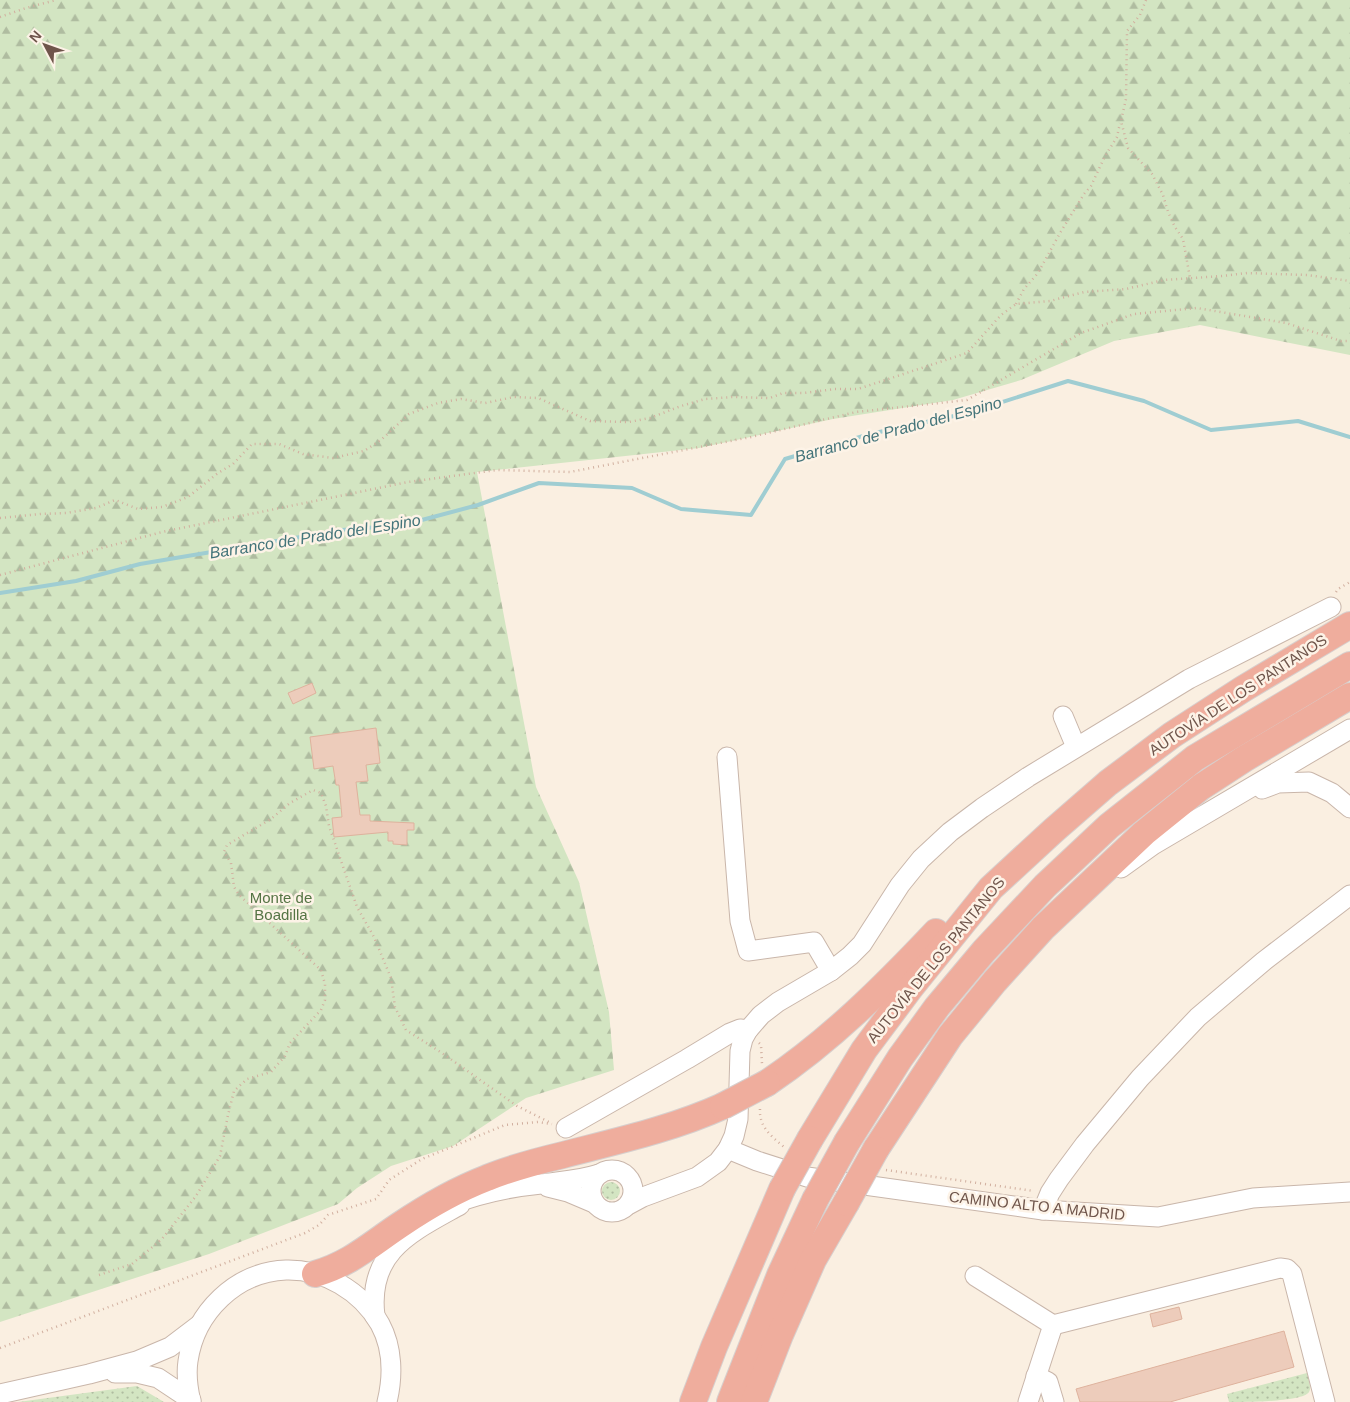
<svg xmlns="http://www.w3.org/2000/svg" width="1350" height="1402" font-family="Helvetica,sans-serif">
	<defs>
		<pattern id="grass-dots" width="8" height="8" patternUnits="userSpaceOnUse" patternTransform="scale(1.25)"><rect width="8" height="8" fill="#d3e5c2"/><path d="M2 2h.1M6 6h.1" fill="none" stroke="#afbca0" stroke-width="1.8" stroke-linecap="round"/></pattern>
		<pattern id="forest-firs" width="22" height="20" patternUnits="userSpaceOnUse" patternTransform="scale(1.25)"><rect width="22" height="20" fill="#d3e5c2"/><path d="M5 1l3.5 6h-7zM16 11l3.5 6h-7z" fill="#afbca0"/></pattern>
	</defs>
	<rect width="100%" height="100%" fill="#faefe1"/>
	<g fill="url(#grass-dots)">
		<circle cx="611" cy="1191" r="9"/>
		<path d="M1307 1373C1308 1379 1312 1387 1309 1392 1303 1402 1244 1402 1229 1402L1227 1394Z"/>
		<polygon points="137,1386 164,1402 18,1402"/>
	</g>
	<polygon fill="url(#forest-firs)" points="0,0 1350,0 1350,355 1200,325 1114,341 1021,380 953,400 833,419 699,448 477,472 536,787 579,882 609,1012 614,1070 526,1098 453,1146 391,1166 357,1188 338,1204 209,1254 0,1322"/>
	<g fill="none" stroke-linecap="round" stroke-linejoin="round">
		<polyline stroke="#9fcdd2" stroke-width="4" points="0,593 76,581 140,564 342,530 403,525 478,505 539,483 632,488 681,509 751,515 785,459 870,434 968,413 1068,381 1144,401 1211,430 1298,421 1350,437"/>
	</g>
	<g fill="#edccbb" stroke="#deb29d">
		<polygon points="312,683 316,693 293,704 288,693"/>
		<polygon points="376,728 380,763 366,765 368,781 356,782 360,815 370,815 370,821 414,823 414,830 407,830 407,845 393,844 393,841 388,841 388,832 334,837 332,818 342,817 339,785 336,785 333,766 314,769 310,737"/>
		<polygon points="1179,1307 1182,1319 1153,1327 1150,1314"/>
		<polygon points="1284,1331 1294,1367 1170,1402 1080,1402 1076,1389"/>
	</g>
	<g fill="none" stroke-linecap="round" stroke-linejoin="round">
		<g stroke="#c9b6aa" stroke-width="21">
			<g id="minor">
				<polyline points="1063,716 1076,747"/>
				<polyline points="727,757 740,921 748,951 814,942 831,971"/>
				<polyline points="1262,789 1278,783 1309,782 1332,793 1350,808"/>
				<polyline points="1121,868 1153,845 1350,729"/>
				<polyline points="566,1128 687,1059 730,1033 740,1029 748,1030"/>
				<polyline points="728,1149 757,1161 807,1177 1043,1210 1158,1217 1253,1198 1350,1192"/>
				<circle cx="612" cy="1191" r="21"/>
				<polyline points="548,1187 568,1192 594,1203"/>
				<polyline points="630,1204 643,1197 697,1177 718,1162 728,1149 734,1136 738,1119 740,1051 743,1039 748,1030 761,1015 778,1002 831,971 850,956 862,944 900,885 921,859 950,832 982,808 1028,777 1189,679 1331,607"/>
				<path d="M447 1206C475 1195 511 1187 541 1184 561 1181 580 1180 599 1174"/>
				<polyline points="1043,1210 1050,1193 1059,1179 1085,1144 1140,1078 1198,1017 1264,961 1350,895"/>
				<polyline points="975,1276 1053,1325 1028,1402"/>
				<path d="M375 1316C367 1251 412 1232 460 1205"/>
				<polyline points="1053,1325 1280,1268 1287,1269 1292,1274 1325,1402"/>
				<polyline points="115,1373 137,1373 158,1378 191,1400"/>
				<polyline points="1036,1376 1048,1382 1054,1402"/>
				<polyline points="0,1394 89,1374 137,1361 170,1347 199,1325"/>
				<path d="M191 1402C188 1389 186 1374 188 1361 195 1312 236 1272 286 1270 324 1269 361 1291 380 1324 393 1348 393 1377 387 1402"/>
			</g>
		</g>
		<g stroke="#d7cfcd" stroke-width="28">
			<g id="highway">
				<path d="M767 1083C830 1041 885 986 936 932"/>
				<polyline points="810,1139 864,1050 911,987 991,888 1054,830 1108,783 1172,735 1243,689 1350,625"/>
				<polyline points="847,1142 900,1058 937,1007 984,951 1045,886 1109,826 1195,758 1350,665"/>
				<polyline points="876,1149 950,1036 995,981 1043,928 1144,833 1201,787 1244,759 1350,696"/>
				<path d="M315 1274C350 1264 370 1245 400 1225 428 1206 456 1190 487 1178 511 1168 538 1161 563 1155 617 1141 672 1129 723 1106"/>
				<polyline points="693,1402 714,1347 782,1189"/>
				<polyline points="730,1402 780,1275 815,1200"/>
				<polyline points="754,1402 780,1335 813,1260 846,1203"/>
			</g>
		</g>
		<g stroke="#d1af9f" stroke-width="2.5" stroke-dasharray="1 4" stroke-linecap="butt">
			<polyline points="1146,0 1140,15 1127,31 1126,99 1121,121 1128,148 1152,174 1163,195 1168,212 1175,227 1183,239 1190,278"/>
			<polyline points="0,17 26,8 56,0"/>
			<polyline points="1016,304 1024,289 1038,273 1060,233 1084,194 1091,186 1105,156 1117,137 1120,123"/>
			<polyline points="0,518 41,514 66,513 96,508 115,500 138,509 162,507 188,497 218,473 233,464 252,444 279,444 303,454 333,458 364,451 381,440 409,414 438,403 461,399 485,403 514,397 538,398 590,421 629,422 650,418 681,406 705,399 733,397 770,398 783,393 804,393 835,389 858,389 967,353 1001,315 1016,304 1050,301 1084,292 1126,289 1164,280 1222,276 1247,273 1307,275 1350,281"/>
			<polyline points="0,575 162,532 408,482 497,470 570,472 751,437 856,412 967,400 1081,333 1134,314 1197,308 1286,323 1341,341 1350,341"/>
			<polyline points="1336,592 1338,589 1350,582"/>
			<polyline points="759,1043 761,1045 762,1064"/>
			<path d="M760 1109C759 1127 771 1136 784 1147"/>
			<polyline points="886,1170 1034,1191"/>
			<polyline points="99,1275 132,1264 162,1239 196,1196 220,1156 228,1115 234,1091 247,1079 271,1072 285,1056 290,1043 321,1010 325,1000 325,984 321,970 239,895 234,887 231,863 224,852 227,845 271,819 290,803 313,790 321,793 326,806 329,826 357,907 374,937 391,978 395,1007 406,1030 442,1053 517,1106 551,1123"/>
			<polyline points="0,1348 305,1233 319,1225 328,1215 376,1199 389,1180 422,1159 505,1125 538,1122 552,1124"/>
		</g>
		<use href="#minor" stroke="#fff" stroke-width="19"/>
		<use href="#highway" stroke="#efad9d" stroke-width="26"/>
		<g stroke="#d7cfcd" stroke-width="28" stroke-linecap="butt">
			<g id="highway-bridge">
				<polyline points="723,1106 767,1083"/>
				<polyline points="782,1189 810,1139"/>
				<polyline points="815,1200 847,1142"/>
				<polyline points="846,1203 876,1149"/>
			</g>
		</g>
		<use href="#highway-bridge" stroke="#efad9d" stroke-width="26"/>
	</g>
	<g text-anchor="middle" stroke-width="5" stroke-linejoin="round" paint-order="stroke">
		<g font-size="15" fill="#6f554b" stroke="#fdf3e7">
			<text transform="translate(1238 695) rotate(-33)" y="5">AUTOVÍA DE LOS PANTANOS</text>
			<text transform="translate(936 960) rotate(-51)" y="5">AUTOVÍA DE LOS PANTANOS</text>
			<text transform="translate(1037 1206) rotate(6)" y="5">CAMINO ALTO A MADRID</text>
		</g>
		<g font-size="15" fill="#557444" stroke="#fdf3e7">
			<text x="281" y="903">Monte de<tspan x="281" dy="17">Boadilla</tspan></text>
		</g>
		<g font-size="16" font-style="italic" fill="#43747a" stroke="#fdf3e7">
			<text transform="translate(898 429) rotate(-15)" y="6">Barranco de Prado del Espino</text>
			<text transform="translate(315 536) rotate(-9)" y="6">Barranco de Prado del Espino</text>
		</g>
	</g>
	<g transform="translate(45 45) rotate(311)" stroke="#fdf3e7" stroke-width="4" paint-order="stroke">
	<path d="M0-4L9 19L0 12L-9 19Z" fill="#6f554b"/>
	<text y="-8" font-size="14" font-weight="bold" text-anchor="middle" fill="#6f554b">N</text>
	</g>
</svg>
